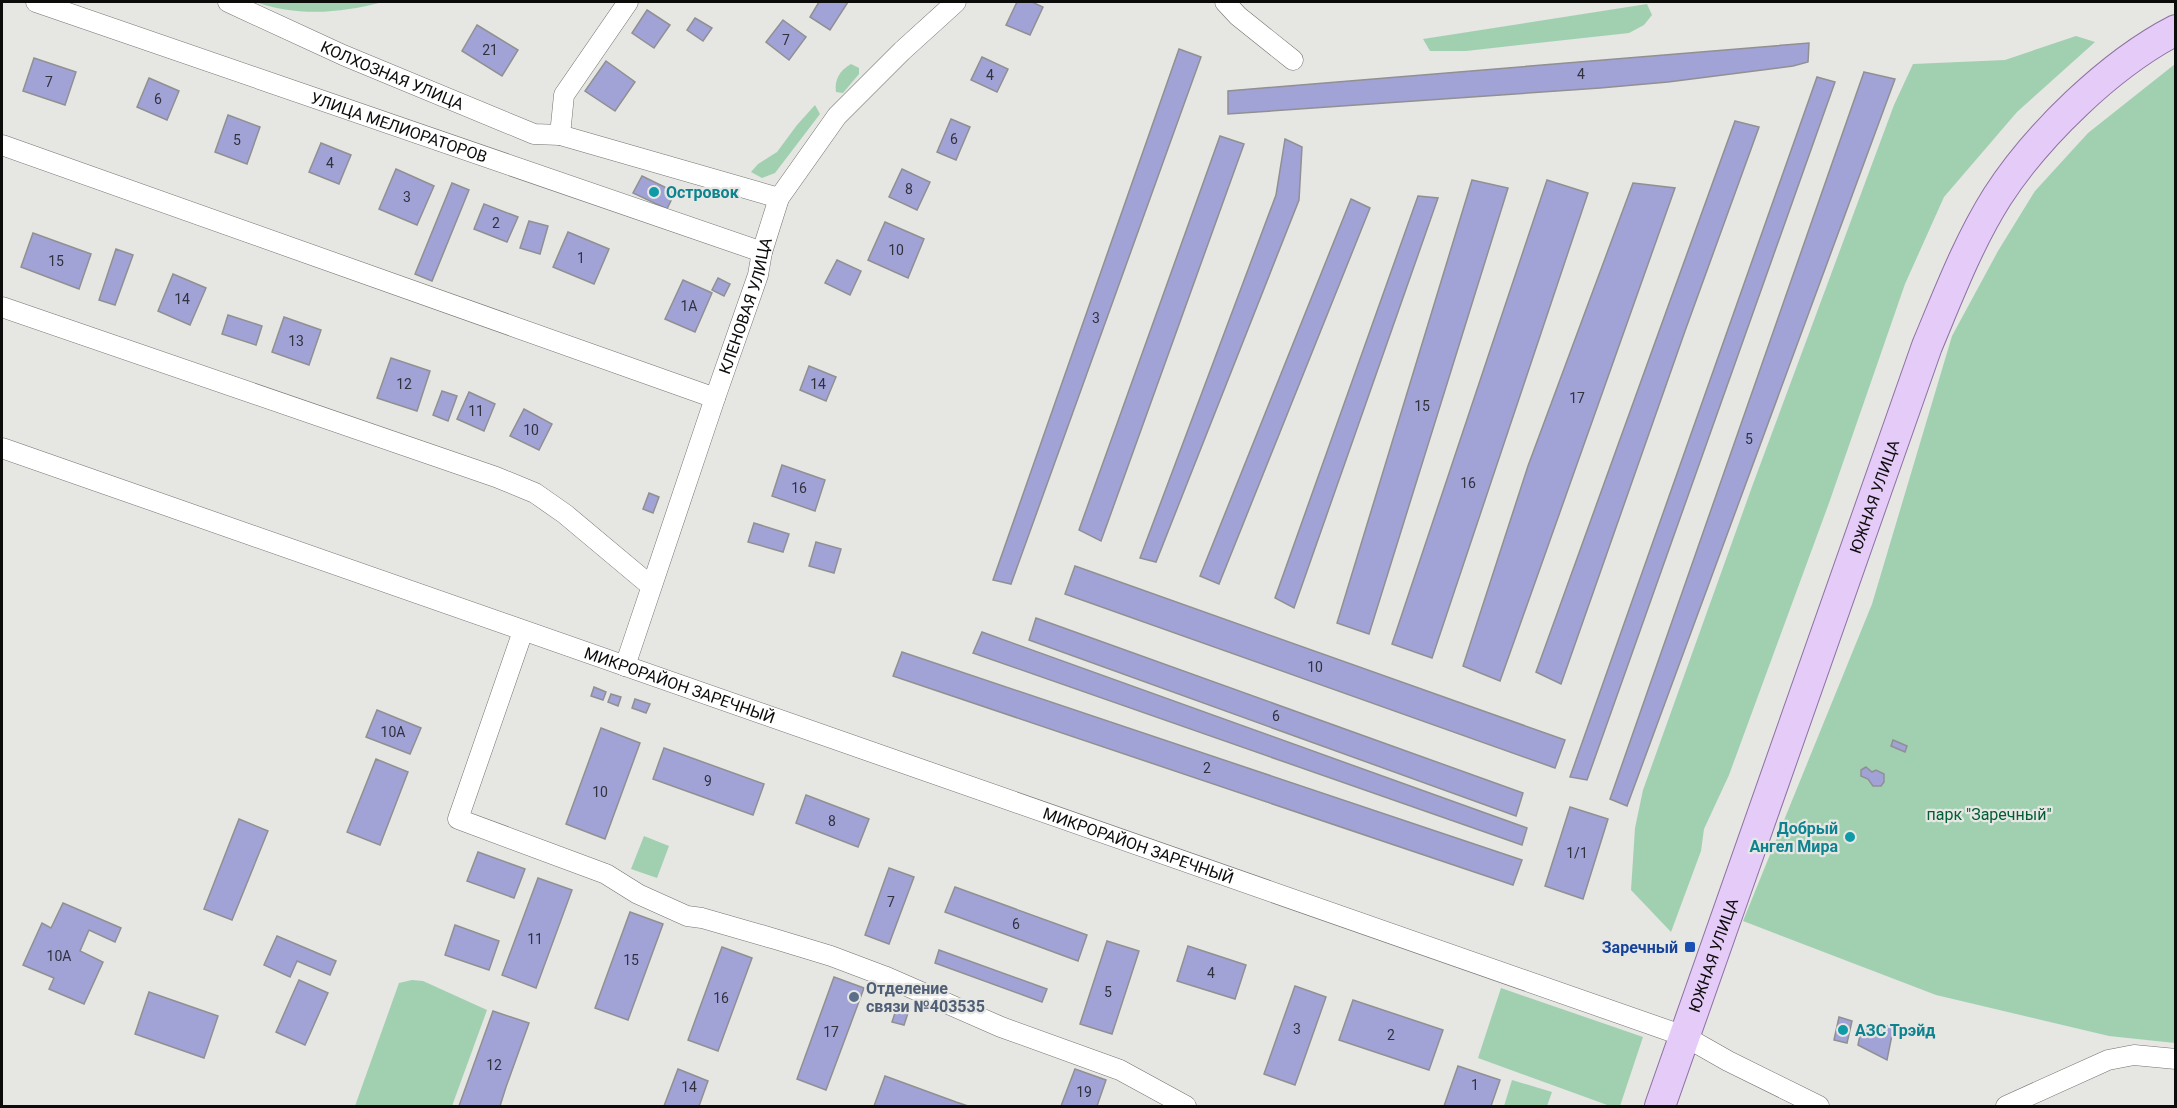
<svg xmlns="http://www.w3.org/2000/svg" width="2177" height="1108" font-family="Roboto,sans-serif">
	<rect width="100%" height="100%" fill="#e6e6e3"/>
	<g fill="#a1d0b0">
		<path d="M256 2H383C342 13 297 17 256 2Z"/>
		<polygon points="1647,4 1652,15 1644,25 1629,33 1466,51 1430,51 1423,39"/>
		<polygon points="2076,36 2095,42 2017,112 1944,197 1905,284 1829,503 1729,775 1704,829 1701,851 1671,932 1631,890 1635,828 1643,790 1753,484 1894,105 1913,64 2005,60"/>
		<path d="M851 64 859 68V74L843 93 836 92C834 80 840 70 851 64Z"/>
		<polygon points="2175,64 2175,1043 2109,1036 1936,995 1743,921 1872,604 1952,336 1998,251 2035,191 2088,133"/>
		<polygon points="815,105 820,114 775,173 762,178 751,172 758,164 777,152 797,125"/>
		<polygon points="644,836 669,846 657,878 631,869"/>
		<polygon points="412,980 423,981 487,1010 452,1106 355,1106 399,983"/>
		<polygon points="1501,988 1643,1037 1620,1106 1610,1106 1478,1058"/>
		<polygon points="1512,1080 1552,1092 1547,1106 1504,1106"/>
	</g>
	<g fill="#a1a2d6" stroke="#909093" stroke-width="1.5">
		<polygon points="819,2 848,2 830,30 810,17"/>
		<polygon points="1017,2 1032,2 1043,7 1030,35 1006,25"/>
		<polygon points="647,10 670,25 654,48 632,33"/>
		<polygon points="695,18 712,28 703,41 687,30"/>
		<polygon points="783,20 806,37 789,60 766,42"/>
		<polygon points="477,25 518,50 502,76 462,51"/>
		<polygon points="1809,43 1808,62 1793,66 1668,82 1600,88 1228,114 1228,91"/>
		<polygon points="1179,49 1201,57 1011,584 993,580"/>
		<polygon points="982,57 1008,69 997,92 971,80"/>
		<polygon points="34,58 76,72 65,105 23,91"/>
		<polygon points="606,61 635,82 615,111 585,91"/>
		<polygon points="1864,72 1895,79 1627,806 1610,799"/>
		<polygon points="1817,77 1835,82 1587,780 1570,777"/>
		<polygon points="149,78 179,91 167,120 137,107"/>
		<polygon points="228,115 260,127 247,164 215,152"/>
		<polygon points="951,119 970,127 956,160 937,152"/>
		<polygon points="1735,121 1759,127 1685,331 1561,684 1536,672"/>
		<polygon points="1220,136 1244,144 1101,541 1079,530"/>
		<polygon points="1285,139 1302,147 1299,200 1156,562 1140,558 1276,195"/>
		<polygon points="321,143 351,155 339,184 309,172"/>
		<polygon points="396,169 434,186 417,225 379,209"/>
		<polygon points="902,169 930,182 917,210 889,197"/>
		<polygon points="642,176 675,192 667,209 633,193"/>
		<polygon points="1472,180 1508,188 1369,634 1337,623"/>
		<polygon points="1547,180 1588,193 1432,658 1392,644"/>
		<polygon points="452,183 469,190 432,281 415,274"/>
		<polygon points="1633,183 1675,188 1500,681 1463,666 1528,466"/>
		<polygon points="1418,196 1438,198 1294,608 1275,598"/>
		<polygon points="1351,199 1370,208 1219,584 1200,576"/>
		<polygon points="484,204 518,217 507,242 474,229"/>
		<polygon points="529,221 548,226 540,254 520,248"/>
		<polygon points="885,222 924,239 908,278 868,260"/>
		<polygon points="568,232 609,249 594,284 553,267"/>
		<polygon points="33,233 91,254 79,289 21,267"/>
		<polygon points="116,249 133,255 115,305 99,300"/>
		<polygon points="837,260 861,271 850,295 825,283"/>
		<polygon points="173,274 206,288 190,325 158,311"/>
		<polygon points="718,278 730,284 724,296 712,290"/>
		<polygon points="683,280 712,293 695,332 665,319"/>
		<polygon points="228,315 262,326 256,345 222,334"/>
		<polygon points="284,317 321,330 309,365 272,352"/>
		<polygon points="391,358 430,371 417,411 377,398"/>
		<polygon points="809,366 836,377 826,401 800,390"/>
		<polygon points="442,391 457,396 448,421 433,415"/>
		<polygon points="469,392 495,404 484,431 457,419"/>
		<polygon points="524,409 552,424 539,450 510,436"/>
		<polygon points="782,465 825,480 815,511 772,496"/>
		<polygon points="649,493 659,497 653,513 643,509"/>
		<polygon points="754,523 789,534 783,552 748,542"/>
		<polygon points="816,542 841,549 834,573 809,566"/>
		<polygon points="1075,566 1565,740 1555,768 1065,594"/>
		<polygon points="1036,618 1523,793 1516,816 1029,640"/>
		<polygon points="982,632 1527,828 1522,845 973,653"/>
		<polygon points="902,652 1522,860 1513,885 893,676"/>
		<polygon points="594,687 606,692 603,700 591,696"/>
		<polygon points="611,694 621,697 618,706 608,702"/>
		<polygon points="635,699 650,704 646,713 632,708"/>
		<polygon points="377,710 421,728 410,754 366,737"/>
		<polygon points="601,728 640,743 605,839 566,824"/>
		<polygon points="1893,740 1907,746 1905,752 1891,746"/>
		<polygon points="664,748 764,784 753,815 653,779"/>
		<polygon points="376,759 408,772 380,845 347,832"/>
		<polygon points="1866,767 1872,772 1876,770 1884,774 1884,782 1881,786 1873,786 1868,779 1861,776 1861,770"/>
		<polygon points="806,795 869,819 858,847 796,823"/>
		<polygon points="1570,807 1608,819 1583,899 1545,886"/>
		<polygon points="239,819 268,831 232,920 204,909"/>
		<polygon points="478,852 525,869 514,898 467,881"/>
		<polygon points="889,868 914,877 889,944 865,935"/>
		<polygon points="538,878 572,890 536,988 502,975"/>
		<polygon points="955,887 1087,935 1078,961 945,912"/>
		<polygon points="63,903 121,928 115,942 89,930 80,951 103,962 84,1004 49,989 54,978 23,965 42,923 51,928"/>
		<polygon points="630,912 663,924 628,1020 595,1008"/>
		<polygon points="455,925 499,941 489,970 445,955"/>
		<polygon points="277,936 336,961 330,975 297,961 290,977 264,965"/>
		<polygon points="1107,941 1139,951 1112,1034 1080,1024"/>
		<polygon points="1188,946 1246,965 1235,999 1177,981"/>
		<polygon points="722,947 752,958 718,1051 688,1040"/>
		<polygon points="939,950 1047,989 1042,1002 935,963"/>
		<polygon points="834,977 864,988 826,1090 797,1079"/>
		<polygon points="299,980 328,993 305,1045 276,1032"/>
		<polygon points="1295,986 1326,997 1295,1085 1264,1074"/>
		<polygon points="149,992 218,1016 204,1058 135,1034"/>
		<polygon points="1353,1000 1443,1030 1429,1070 1339,1040"/>
		<polygon points="897,1007 909,1010 904,1025 892,1022"/>
		<polygon points="493,1011 529,1023 506,1087 500,1106 459,1106"/>
		<polygon points="1839,1017 1852,1021 1847,1043 1834,1040"/>
		<polygon points="1894,1025 1887,1060 1858,1045 1861,1030"/>
		<polygon points="1458,1066 1500,1080 1491,1106 1444,1106"/>
		<polygon points="678,1069 708,1081 699,1106 664,1106"/>
		<polygon points="1075,1069 1106,1080 1097,1106 1061,1106"/>
		<polygon points="885,1076 956,1102 968,1106 874,1106"/>
	</g>
	<g fill="none" stroke-linecap="round" stroke-linejoin="round">
		<g stroke="#737270" stroke-width="21">
			<g id="street">
				<path id="s1" d="M36 2 762 252"/>
				<path id="s2" d="M228 2 343 55 534 134 560 135 779 198"/>
				<polyline points="1225,2 1238,16 1293,60"/>
				<polyline points="560,135 564,95 628,2"/>
				<polyline points="2,145 715,398"/>
				<polyline points="2,307 496,477 535,493 565,514 651,586"/>
				<path id="s3" d="M2 448 1684 1036 1728 1061 1819 1106"/>
				<polyline points="523,631 458,819 606,874 638,894 687,916 702,918 775,939 831,956 884,976 1001,1027 1120,1070 1186,1106"/>
				<path id="s4" d="M625 666 715 398 758 275 762 252 779 198 837 116 902 51 956 2"/>
				<polyline points="2006,1106 2108,1060 2134,1055 2176,1059"/>
			</g>
		</g>
		<g stroke="#8d71a2" stroke-width="32">
			<g id="primary">
				<path id="s5" d="M1660 1106 1927 346C1948 296 1968 243 1997 197 2037 135 2110 64 2176 30"/>
			</g>
		</g>
		<use href="#street" stroke="#fff" stroke-width="20"/>
		<use href="#primary" stroke="#e5cbf8" stroke-width="30"/>
	</g>
	<g fill="#0f9aa8" stroke="#e6e6e3" stroke-width="2">
		<circle cx="654" cy="192" r="6"/>
		<circle cx="1850" cy="837" r="6"/>
		<circle cx="1843" cy="1030" r="6"/>
	</g>
	<rect fill="#1a4fb4" stroke="#e6e6e3" stroke-width="2" x="1684" y="941" width="12" height="12" rx="3"/>
	<circle fill="#5c6f8a" stroke="#e6e6e3" stroke-width="2" cx="854" cy="997" r="6"/>
	<g text-anchor="middle" stroke-width="4.5" stroke-linejoin="round" paint-order="stroke">
		<g font-size="14" fill="#31323e">
			<text x="786" y="45">7</text>
			<text x="490" y="55">21</text>
			<text x="1581" y="79">4</text>
			<text x="990" y="80">4</text>
			<text x="49" y="87">7</text>
			<text x="158" y="104">6</text>
			<text x="954" y="144">6</text>
			<text x="237" y="145">5</text>
			<text x="330" y="168">4</text>
			<text x="909" y="194">8</text>
			<text x="407" y="202">3</text>
			<text x="496" y="228">2</text>
			<text x="896" y="255">10</text>
			<text x="581" y="263">1</text>
			<text x="56" y="266">15</text>
			<text x="182" y="304">14</text>
			<text x="689" y="311">1А</text>
			<text x="1096" y="323">3</text>
			<text x="296" y="346">13</text>
			<text x="404" y="389">12</text>
			<text x="818" y="389">14</text>
			<text x="1577" y="403">17</text>
			<text x="1422" y="411">15</text>
			<text x="476" y="416">11</text>
			<text x="531" y="435">10</text>
			<text x="1749" y="444">5</text>
			<text x="1468" y="488">16</text>
			<text x="799" y="493">16</text>
			<text x="1315" y="672">10</text>
			<text x="1276" y="721">6</text>
			<text x="393" y="737">10А</text>
			<text x="1207" y="773">2</text>
			<text x="708" y="786">9</text>
			<text x="600" y="797">10</text>
			<text x="832" y="826">8</text>
			<text x="1577" y="858">1/1</text>
			<text x="891" y="907">7</text>
			<text x="1016" y="929">6</text>
			<text x="535" y="944">11</text>
			<text x="59" y="961">10А</text>
			<text x="631" y="965">15</text>
			<text x="1211" y="978">4</text>
			<text x="1108" y="997">5</text>
			<text x="721" y="1003">16</text>
			<text x="1297" y="1034">3</text>
			<text x="831" y="1037">17</text>
			<text x="1391" y="1040">2</text>
			<text x="494" y="1070">12</text>
			<text x="1475" y="1090">1</text>
			<text x="689" y="1092">14</text>
			<text x="1084" y="1097">19</text>
		</g>
		<g font-size="16" fill="#0c0c0b" stroke="#e6e6e3">
			<text dy="6" stroke="none"><textPath href="#s2" startOffset="180">КОЛХОЗНАЯ УЛИЦА</textPath></text>
			<text dy="6" stroke="none"><textPath href="#s1" startOffset="384">УЛИЦА МЕЛИОРАТОРОВ</textPath></text>
			<text dy="6" stroke="none"><textPath href="#s4" startOffset="380">КЛЕНОВАЯ УЛИЦА</textPath></text>
			<text dy="6" stroke="none"><textPath href="#s5" startOffset="646">ЮЖНАЯ УЛИЦА</textPath></text>
			<text dy="6" stroke="none"><textPath href="#s3" startOffset="718">МИКРОРАЙОН ЗАРЕЧНЫЙ</textPath></text>
			<text dy="6" stroke="none"><textPath href="#s3" startOffset="1204">МИКРОРАЙОН ЗАРЕЧНЫЙ</textPath></text>
			<text dy="6" stroke="none"><textPath href="#s5" startOffset="160">ЮЖНАЯ УЛИЦА</textPath></text>
		</g>
		<g font-size="16" font-weight="bold" fill="#0d838f" stroke="#e6e6e3" text-anchor="start">
			<text x="666" y="198">Островок</text>
			<text x="1838" y="834" text-anchor="end">Добрый<tspan x="1838" dy="18">Ангел Мира</tspan></text>
			<text x="1855" y="1036">АЗС Трэйд</text>
		</g>
		<g font-size="16" fill="#005e34" stroke="#e6e6e3">
			<text x="1989" y="820">парк "Заречный"</text>
		</g>
		<g font-size="16" font-weight="bold" fill="#164399" stroke="#e6e6e3" text-anchor="end">
			<text x="1678" y="953">Заречный</text>
		</g>
		<g font-size="16" font-weight="bold" fill="#4e5e75" stroke="#e6e6e3" text-anchor="start">
			<text x="866" y="994">Отделение<tspan x="866" dy="18">связи №403535</tspan></text>
		</g>
	</g>
	<rect width="2177" height="1108" fill="none" stroke="#0c0c0b" stroke-width="6"/>
</svg>
